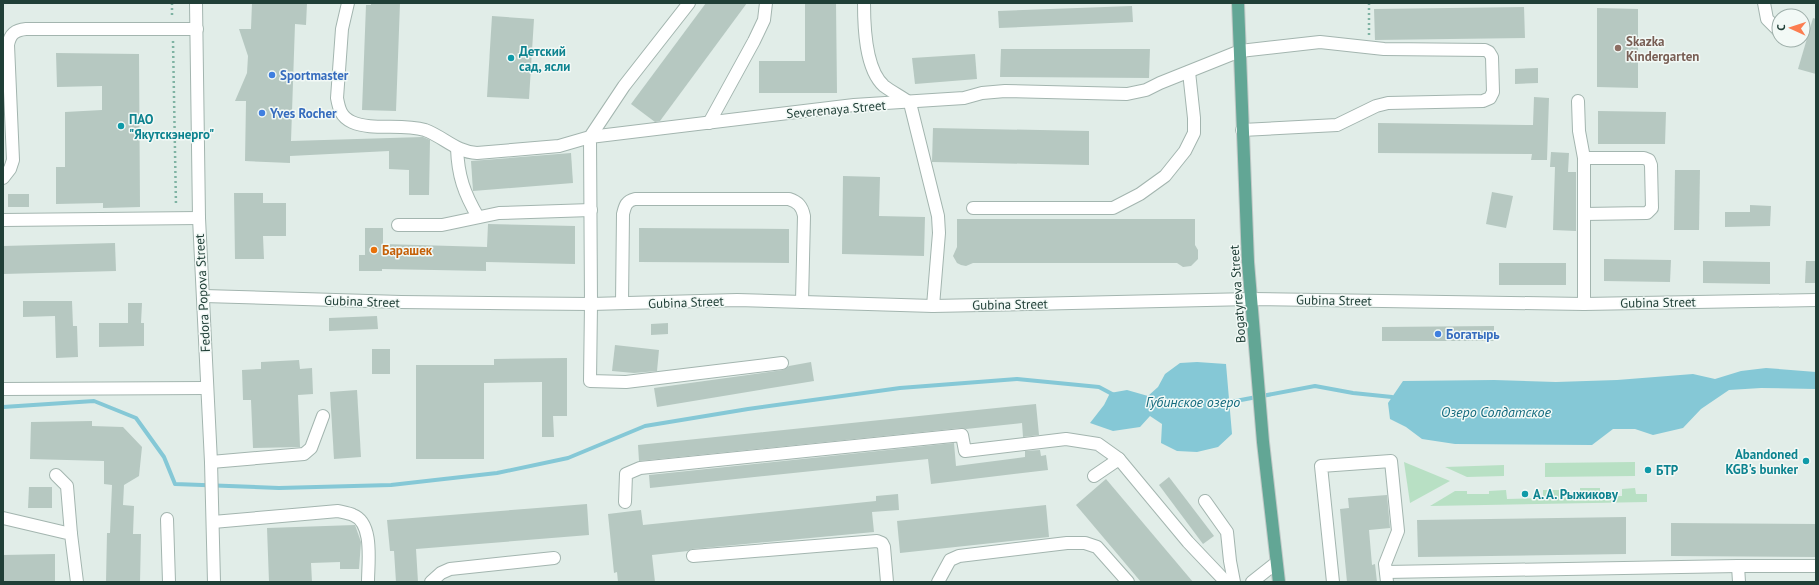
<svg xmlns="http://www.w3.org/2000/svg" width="1819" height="585" font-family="'PT Sans',sans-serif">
	<rect width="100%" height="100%" fill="#e1ede8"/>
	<g fill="#b8e0c4">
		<polygon points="1404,462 1450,481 1410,503"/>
		<polygon points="1635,462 1635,476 1545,477 1545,463"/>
		<polygon points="1504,465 1504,476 1467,477 1445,467"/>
		<polygon points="1580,488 1600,488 1600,496 1622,496 1622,489 1635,488 1636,494 1647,494 1647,502 1430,506 1455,491 1467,491 1467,494 1489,494 1489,491 1506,490 1507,499 1543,498 1543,490 1559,490 1559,498 1580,497"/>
	</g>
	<g fill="#85c8d6">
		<polygon points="1197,362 1226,364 1232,434 1218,447 1197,452 1177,451 1161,443 1162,424 1150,416 1140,427 1113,431 1090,423 1104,405 1110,393 1127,390 1148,396 1158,387 1165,374 1180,363"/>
		<polygon points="1766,368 1816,372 1816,389 1761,388 1729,390 1701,409 1683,428 1653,435 1635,429 1613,429 1592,445 1455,444 1422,439 1406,427 1390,419 1388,403 1403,381 1494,380 1556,382 1617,380 1693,374 1715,379 1741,371"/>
	</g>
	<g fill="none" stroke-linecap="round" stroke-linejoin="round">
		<g stroke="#85c8d6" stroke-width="4">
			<polyline points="1225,403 1315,386 1353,393 1392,397"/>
			<polyline points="3,407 94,401 136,418 164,457 175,484 279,488 391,485 497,473 568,458 645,426 748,409 900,388 1017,379 1099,387 1114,395"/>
		</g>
	</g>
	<g fill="#b6c8c1">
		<polygon points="252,3 307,3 306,25 295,24 291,141 423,137 430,140 429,195 409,195 409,170 389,169 389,151 290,156 290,163 245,161 246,101 235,101 247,73 248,56 239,29 251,29"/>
		<polygon points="371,3 400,3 396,111 362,110 366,5 371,5"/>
		<polygon points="706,3 747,3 660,121 655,122 631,104"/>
		<polygon points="805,3 836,3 837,93 759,93 759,61 805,61"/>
		<polygon points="1132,6 1133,22 999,28 998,11"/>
		<polygon points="1524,7 1525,38 1375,40 1374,9"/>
		<polygon points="1597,8 1638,9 1638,88 1597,87"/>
		<polygon points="492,16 534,19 529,99 487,97"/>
		<polygon points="1813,18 1816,19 1816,74 1798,69"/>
		<polygon points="1001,49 1150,49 1149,78 1000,77"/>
		<polygon points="56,53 139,54 140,207 103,208 103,203 56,204 56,167 65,167 65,112 102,110 102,86 57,87"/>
		<polygon points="975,54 977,79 915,84 912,58"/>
		<polygon points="1538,68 1538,83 1515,84 1515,69"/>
		<polygon points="1534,97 1549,98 1547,160 1531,160 1532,154 1378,153 1378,123 1533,125"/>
		<polygon points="1598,111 1666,112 1665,144 1598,144"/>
		<polygon points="933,128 1089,131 1089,165 932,162"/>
		<polygon points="1551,152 1569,153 1568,172 1576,172 1576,231 1553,230 1555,167 1550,167"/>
		<polygon points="571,153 573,183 473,191 471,161"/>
		<polygon points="1675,170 1700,170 1699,230 1674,230"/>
		<polygon points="843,176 880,177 879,216 925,217 924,256 842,254"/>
		<polygon points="1492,192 1513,196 1506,228 1486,224"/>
		<polygon points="234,193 263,193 263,203 286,203 286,236 263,236 264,259 235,259"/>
		<rect x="8" y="194" width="21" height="13"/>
		<polygon points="1750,205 1771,206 1770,226 1725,227 1725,212 1750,212"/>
		<polygon points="957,219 1195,219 1195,245 1198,250 1198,259 1191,266 1183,267 1177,263 973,263 966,266 961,265 957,263 953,256 957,247"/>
		<polygon points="488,224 575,226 575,264 486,262 486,271 382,269 382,271 359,271 359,255 365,255 365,228 383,228 383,244 487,247"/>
		<polygon points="639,228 789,229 789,263 639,262"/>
		<polygon points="115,243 116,271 3,274 3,246"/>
		<polygon points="1604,259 1671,260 1670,282 1604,281"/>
		<polygon points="1703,261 1770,262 1770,284 1703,283"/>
		<polygon points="1806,261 1816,261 1816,283 1805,283"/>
		<rect x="1499" y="263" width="67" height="22"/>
		<polygon points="23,301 72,301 73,326 77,326 78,357 56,358 55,316 23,317"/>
		<polygon points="128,303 142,303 141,323 144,323 144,346 99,347 99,323 128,323"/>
		<polygon points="377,316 378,329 329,331 329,318"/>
		<polygon points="668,323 668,334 651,335 651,324"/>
		<polygon points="1494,326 1494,341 1382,341 1382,327"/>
		<polygon points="615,345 659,350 657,371 634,373 612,371"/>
		<rect x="372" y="349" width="18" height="25"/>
		<polygon points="567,358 567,416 553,416 554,437 542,437 542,382 484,383 484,459 416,459 416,365 494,365 494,359"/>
		<polygon points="299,360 300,369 312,368 313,394 298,395 300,447 253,448 251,400 243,400 242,370 261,369 261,362"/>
		<polygon points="811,362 814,381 657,407 654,388 783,370 789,366"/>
		<polygon points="357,390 361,457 334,459 330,392"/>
		<polygon points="1036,404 1039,435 1023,437 1022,423 966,429 961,428 639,461 638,445"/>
		<polygon points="92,421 92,426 123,427 142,447 139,476 124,485 123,505 134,506 133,534 141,534 140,582 106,582 107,533 110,533 112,485 104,484 104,461 30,459 31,422"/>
		<polygon points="954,443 956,466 1025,457 1025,451 1040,450 1041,456 1046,455 1048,470 931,484 928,459 650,488 649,475"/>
		<polygon points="1169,477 1214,536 1203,544 1159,485"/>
		<polygon points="1106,479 1193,582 1141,582 1076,505"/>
		<polygon points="29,487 52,487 52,508 28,508"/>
		<polygon points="898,494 899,510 872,512 874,532 692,549 688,551 652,555 655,582 618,582 617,572 614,573 608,514 641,510 643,525 876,501 876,496"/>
		<polygon points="1387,495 1390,528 1369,530 1372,565 1375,564 1377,582 1347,582 1340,509 1349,508 1348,498"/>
		<polygon points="587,504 589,535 416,549 418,582 396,582 394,551 390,551 387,520"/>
		<polygon points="1046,505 1049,537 900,553 897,521"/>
		<polygon points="1626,517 1626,554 1418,557 1417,520"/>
		<polygon points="1671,523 1816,524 1816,557 1671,556"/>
		<polygon points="355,525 361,542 359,569 340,569 340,562 311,563 312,582 269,582 267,528"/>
		<polygon points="55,554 55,582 3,582 3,555"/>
	</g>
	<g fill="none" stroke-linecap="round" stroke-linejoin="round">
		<g stroke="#a3b5af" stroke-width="14">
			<g id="minor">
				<polyline points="196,3 199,218 211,462 214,582"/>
				<path d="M348 3 342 29 337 98C339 109 341 117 352 122 372 131 402 123 425 130 444 137 456 152 477 153L559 146 590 137 624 86 689 3"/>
				<path d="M864 3C864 26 865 69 884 86 892 92 902 97 910 103L938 216 939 233 933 306"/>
				<polyline points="1764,3 1767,19 1779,31"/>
				<polyline points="1578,101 1579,131 1584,158 1584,304"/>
				<polyline points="709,123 754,41 764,20 766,3"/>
				<path d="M457 148C458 176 464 193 478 217"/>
				<polyline points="1584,158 1644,158 1649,160 1651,165 1652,208 1647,213 1584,214"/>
				<path d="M3 178 10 169 13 160 8 45C10 34 15 30 26 29H197"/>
				<polyline points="973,208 1113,208 1140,194 1165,176 1185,151 1194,133 1194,118 1189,72"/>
				<polyline points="3,220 199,218"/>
				<polyline points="398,225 442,225 499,213 591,210"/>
				<polyline points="204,296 401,302 591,304 737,300 933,306 1251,299 1584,304 1816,300"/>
				<path d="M622 303 623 214C625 206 626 201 635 199H789C798 202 802 206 804 216L802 302"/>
				<polyline points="782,363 626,382 590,381 591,304 590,137 854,105 964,98 982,93 1005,91 1127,94 1146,90 1160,83 1240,51 1320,42 1384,49 1485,50 1489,52 1492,57 1493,92 1490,98 1483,101 1388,103 1376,106 1337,125 1242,130"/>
				<polyline points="3,389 206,388"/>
				<polyline points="211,462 304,454 311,448 323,416"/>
				<polyline points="56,475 67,486 71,534"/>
				<polyline points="1094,476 1119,459 1188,542 1226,582"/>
				<polyline points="1205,501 1227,532 1230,561 1234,582"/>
				<polyline points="625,502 626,474 640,468 962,435 965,451 1066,439 1098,444 1119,459"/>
				<polyline points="3,518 71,534 77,582"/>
				<polyline points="167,519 169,582"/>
				<path d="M213 522 338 511C342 512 349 513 353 515 374 523 368 563 368 582"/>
				<polyline points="693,556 877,541 882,543 884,547 887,582"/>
				<polyline points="1386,572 1738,566"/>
				<polyline points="431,582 441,573 450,569 554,558"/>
				<polyline points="938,582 950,560 959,556 1067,543 1085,543 1097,547 1128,582"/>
				<polyline points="1252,582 1276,563"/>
				<polyline points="1333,582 1321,466 1391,461 1398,531 1385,564 1387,582"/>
				<polyline points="1739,582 1738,566 1816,566"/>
			</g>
		</g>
		<g stroke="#c1c9c7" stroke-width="14">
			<polyline id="major" points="1238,3 1248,262 1263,442 1279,582"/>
		</g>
		<g stroke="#7fb3a3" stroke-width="2.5" stroke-dasharray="2 3" stroke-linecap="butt">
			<polyline points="172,3 172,16"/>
			<polyline points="1369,3 1369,35"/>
			<polyline points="173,41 176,206"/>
		</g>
		<use href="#minor" stroke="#fff" stroke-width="12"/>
		<use href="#major" stroke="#62a695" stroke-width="12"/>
	</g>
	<circle fill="#8d6e63" stroke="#f2f9f6" stroke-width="1.5" cx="1618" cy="48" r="4"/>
	<g fill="#0f9aa8" stroke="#f2f9f6" stroke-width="1.5">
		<circle cx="511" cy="58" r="4"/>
		<circle cx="121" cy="126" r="4"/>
		<circle cx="1806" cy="461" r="4"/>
		<circle cx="1648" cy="470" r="4"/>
		<circle cx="1525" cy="494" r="4"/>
	</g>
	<g fill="#3f7fe0" stroke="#f2f9f6" stroke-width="1.5">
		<circle cx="272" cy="75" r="4"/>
		<circle cx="262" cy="113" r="4"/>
		<circle cx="1438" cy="334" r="4"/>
	</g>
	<circle fill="#e8710a" stroke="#f2f9f6" stroke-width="1.5" cx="374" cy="250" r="4"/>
	<g text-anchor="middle" stroke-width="3" stroke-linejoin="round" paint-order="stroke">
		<g font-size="13" font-weight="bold" fill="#785e54" stroke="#f2f9f6" text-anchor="start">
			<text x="1626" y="46">Skazka<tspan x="1626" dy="15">Kindergarten</tspan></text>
		</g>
		<g font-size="13" font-weight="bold" fill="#0d838f" stroke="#f2f9f6" text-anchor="start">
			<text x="519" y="56">Детский<tspan x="519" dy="15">сад, ясли</tspan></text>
			<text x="129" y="124">ПАО<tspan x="129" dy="15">"Якутскэнерго"</tspan></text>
			<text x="1798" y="459" text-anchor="end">Abandoned<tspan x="1798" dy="15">KGB's bunker</tspan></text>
			<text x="1656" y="475">БТР</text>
			<text x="1533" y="499">А. А. Рыжикову</text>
		</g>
		<g font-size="13" font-weight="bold" fill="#366cbe" stroke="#f2f9f6" text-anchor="start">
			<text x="280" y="80">Sportmaster</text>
			<text x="270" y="118">Yves Rocher</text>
			<text x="1446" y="339">Богатырь</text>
		</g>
		<g font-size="13" fill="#203f37" stroke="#f2f9f6">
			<text transform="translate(836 109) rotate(-5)" y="5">Severenaya Street</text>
			<text transform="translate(202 293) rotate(-93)" y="5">Fedora Popova Street</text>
			<text transform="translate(1237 294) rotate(-94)" y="5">Bogatyreva Street</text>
			<text transform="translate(1334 300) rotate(1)" y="5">Gubina Street</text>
			<text transform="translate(362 301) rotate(2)" y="5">Gubina Street</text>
			<text transform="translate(686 302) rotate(-2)" y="5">Gubina Street</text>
			<text transform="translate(1658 302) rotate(-1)" y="5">Gubina Street</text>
			<text transform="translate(1010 304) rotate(-1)" y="5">Gubina Street</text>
		</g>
		<g font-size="13" font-weight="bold" fill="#c56008" stroke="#f2f9f6" text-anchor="start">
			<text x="382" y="255">Барашек</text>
		</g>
		<g font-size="14" font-style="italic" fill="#166c7f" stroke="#f2f9f6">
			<text x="1193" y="407">Губинское озеро</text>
			<text x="1496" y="417">Озеро Солдатское</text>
		</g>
	</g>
	<rect width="1819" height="585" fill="none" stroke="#203f37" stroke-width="8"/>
	<g transform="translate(1791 28) rotate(273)"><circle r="19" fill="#f2f9f6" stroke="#9eafaa"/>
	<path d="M0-3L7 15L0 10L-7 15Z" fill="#fc7d50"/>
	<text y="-6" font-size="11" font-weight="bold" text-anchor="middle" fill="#203f37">С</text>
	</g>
</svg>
